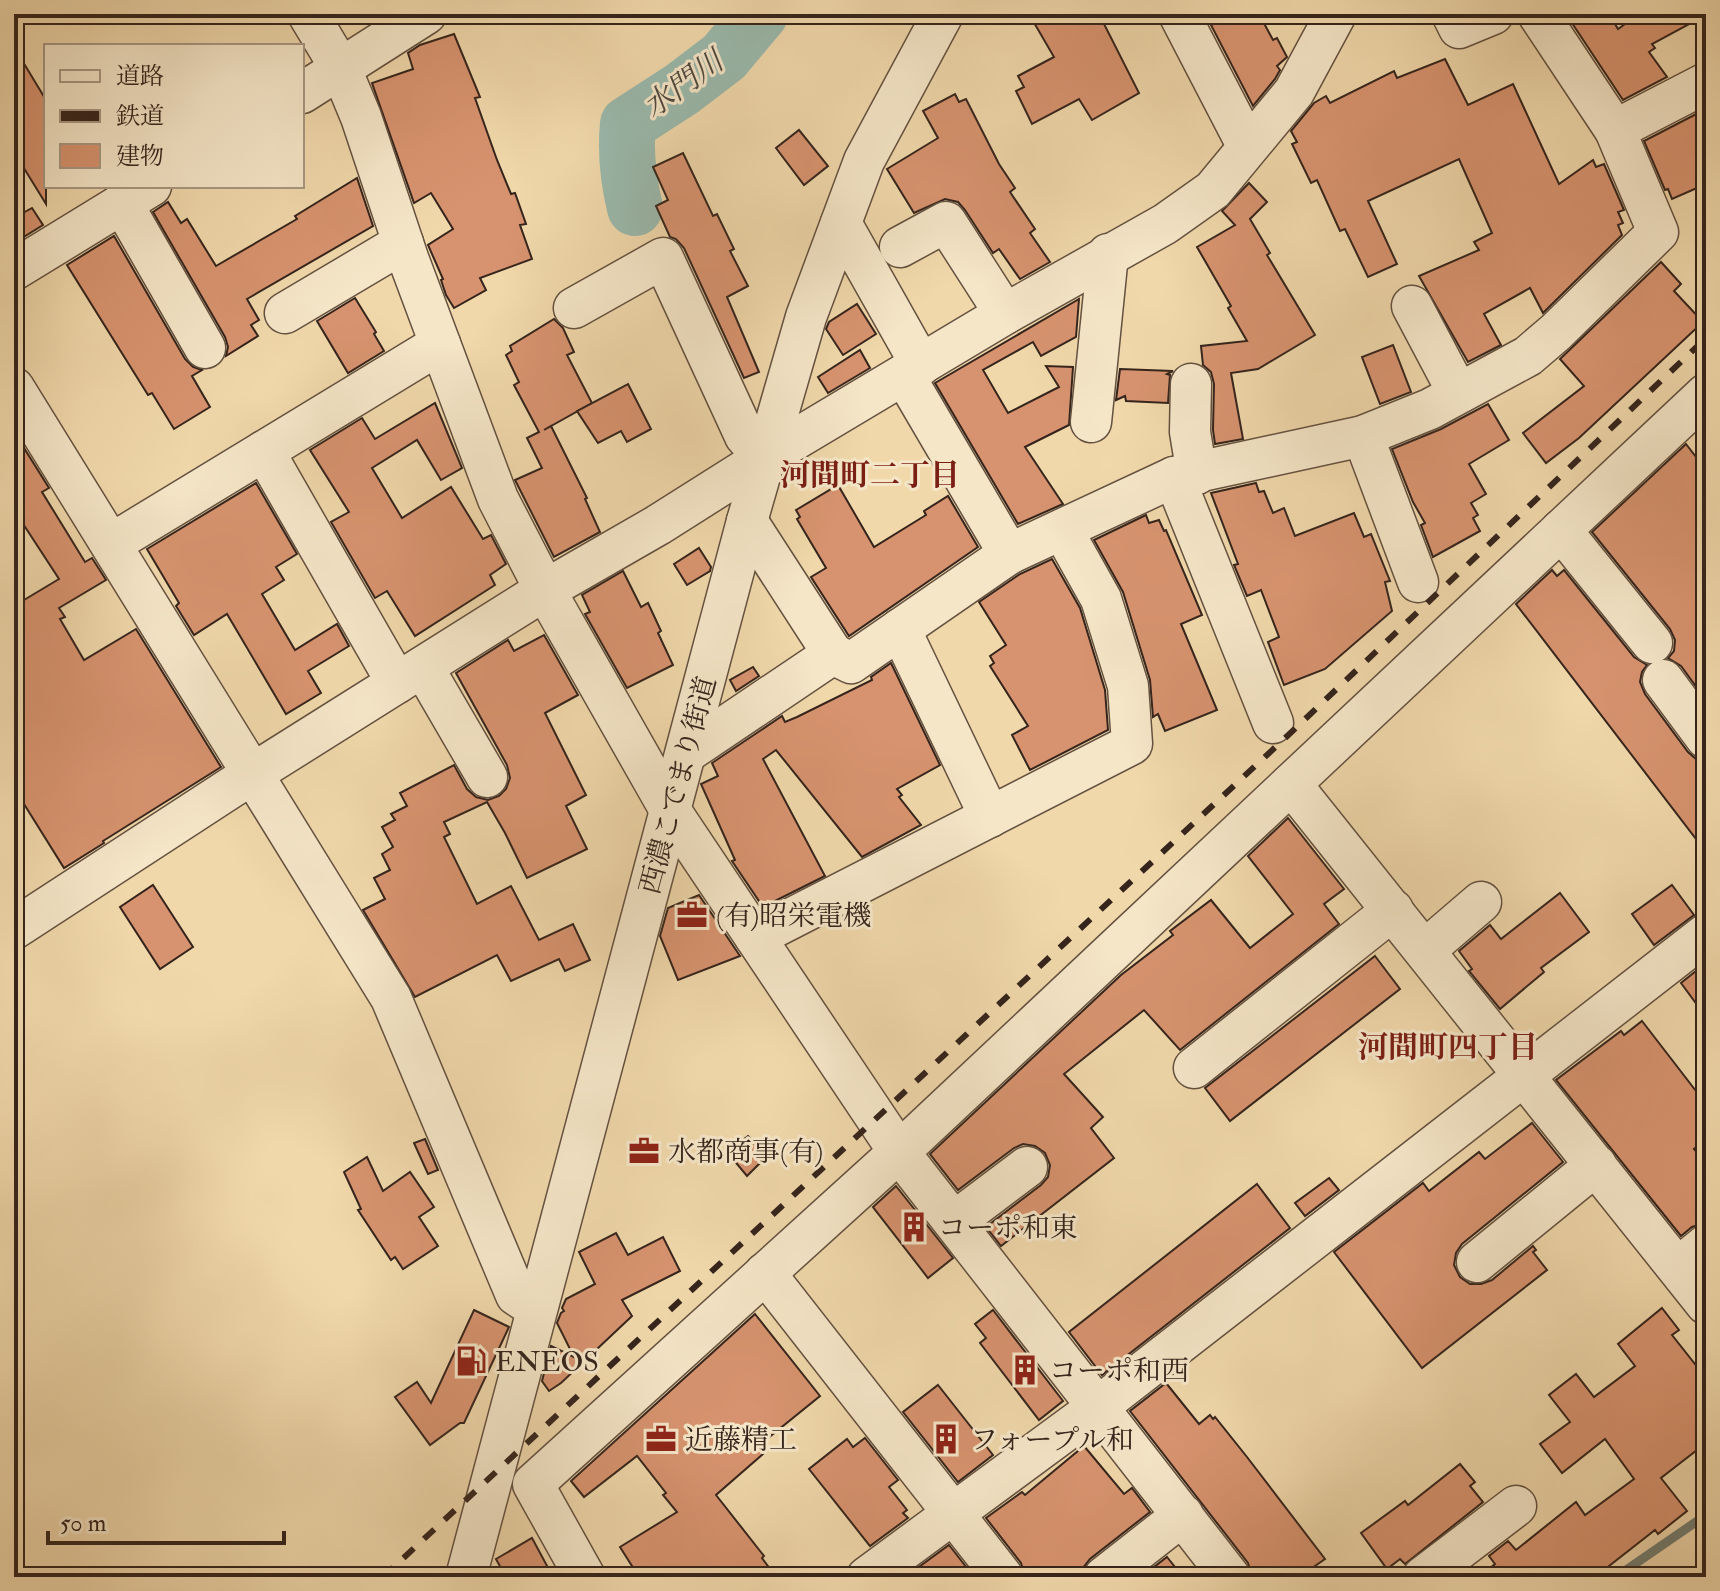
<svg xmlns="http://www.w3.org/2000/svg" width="1720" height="1591" font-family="'IM FELL Double Pica','Noto Serif JP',serif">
	<rect width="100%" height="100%" fill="#f0d8ab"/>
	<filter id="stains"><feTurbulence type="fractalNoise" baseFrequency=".0025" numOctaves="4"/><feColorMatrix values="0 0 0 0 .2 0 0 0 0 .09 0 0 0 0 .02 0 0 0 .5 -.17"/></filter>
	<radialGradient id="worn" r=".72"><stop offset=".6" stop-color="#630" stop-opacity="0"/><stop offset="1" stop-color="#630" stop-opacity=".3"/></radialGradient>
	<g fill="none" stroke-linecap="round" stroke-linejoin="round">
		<polyline stroke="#727d72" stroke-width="9" points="1616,1577 1706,1515"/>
		<path stroke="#9ab9ac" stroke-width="56" d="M635 208C628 179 625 153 628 124L682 89 724 57 760 14"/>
	</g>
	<g fill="#d7936f" stroke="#35241c" stroke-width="2">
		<polygon points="1029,14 1099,14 1139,93 1092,120 1079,99 1032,124 1016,91 1024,87 1018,76 1054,57"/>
		<polygon points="1232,14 1259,14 1273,40 1277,38 1287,57 1277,66 1280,70 1275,79 1253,106 1211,25"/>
		<polygon points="1566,14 1609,14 1618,29 1639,14 1706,15 1652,44 1655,48 1649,52 1667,77 1623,100"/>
		<polygon points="454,34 480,97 475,98 497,160 511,194 515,193 526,224 520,225 532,259 480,278 486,290 454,308 446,295 441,280 443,279 428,245 453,229 431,193 414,203 372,83 413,69 408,53 420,45"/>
		<polygon points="14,47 46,100 46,204 14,152"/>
		<polygon points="1445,59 1468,105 1513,84 1559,184 1593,160 1596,167 1604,164 1624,210 1618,212 1623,223 1618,225 1622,235 1543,313 1530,288 1484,314 1501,345 1468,362 1419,276 1479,250 1474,242 1492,233 1459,159 1368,201 1397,264 1368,277 1345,229 1340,231 1317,180 1311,183 1292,144 1297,142 1291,131 1314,103 1326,96 1330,103 1394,71 1397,78"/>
		<polygon points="955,94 959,102 966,99 999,164 1015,188 1010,192 1035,229 1030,233 1050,262 1020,279 999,249 993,253 965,210 958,202 945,199 914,213 887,169 938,138 923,111"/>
		<polygon points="1706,109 1706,184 1672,199 1668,189 1665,190 1644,141"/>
		<polygon points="799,130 828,166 804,185 776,148"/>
		<polygon points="683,153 713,216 717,214 734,249 730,251 748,286 727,297 759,372 744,378 684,248 676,239 670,237 656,206 668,200 653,167"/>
		<polygon points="357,178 373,226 247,299 259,320 251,325 258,336 226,356 228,347 225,337 153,212 168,202 181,223 187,219 216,266 297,219 295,216"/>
		<polygon points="1249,183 1267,202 1250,219 1270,253 1267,255 1315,335 1258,369 1231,373 1243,439 1215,444 1213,430 1214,384 1211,372 1203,365 1201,346 1247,341 1228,308 1231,306 1197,247 1235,225 1222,211"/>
		<polygon points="32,208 43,225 14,243 14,218"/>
		<polygon points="114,236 185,359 193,367 202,370 192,376 210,407 174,429 152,393 148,395 67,265"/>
		<polygon points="1661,262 1681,284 1674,291 1703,322 1579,438 1546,463 1523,433 1584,386 1560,359"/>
		<polygon points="355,298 376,332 374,334 384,351 348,373 317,321"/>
		<polygon points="1079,299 1076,337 1041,356 1033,342 983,370 1008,413 1059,387 1046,366 1073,367 1069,425 1025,447 1063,504 1018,524 935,383"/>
		<polygon points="857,304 876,334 843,355 826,329 829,322"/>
		<polygon points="554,319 563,328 574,352 567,355 592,403 544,430 551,426 587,498 585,499 600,532 554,557 515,480 542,468 527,438 539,432 514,385 519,382 506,355 512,351 510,346"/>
		<polygon points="1393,345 1411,392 1380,404 1362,357"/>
		<polygon points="860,350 870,368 828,393 818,377"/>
		<polygon points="1120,369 1173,371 1167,374 1170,375 1168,403 1126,401 1125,396 1116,400"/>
		<polygon points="628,384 651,429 627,442 621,431 598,443 577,411"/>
		<polygon points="435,403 462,468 441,480 417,440 372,468 402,518 451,487 483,539 491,535 506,564 490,575 495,585 415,636 387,591 375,598 331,522 349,512 310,450 362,418 375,439"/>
		<polygon points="1488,404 1509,440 1469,464 1486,494 1471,503 1478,515 1473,518 1480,531 1433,557 1421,525 1425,523 1413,502 1392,449 1441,429"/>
		<polygon points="14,432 49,488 42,492 85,562 92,558 106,580 59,608 65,617 60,619 84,660 136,629 221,767 103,841 104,843 64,868 14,788 14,606 59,579 14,510"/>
		<polygon points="1686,444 1706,470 1706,687 1700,692 1681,666 1668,658 1674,651 1675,640 1670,629 1592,532"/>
		<polygon points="256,483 297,554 276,567 284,580 262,594 295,650 337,624 349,646 308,671 321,693 286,714 227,614 194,635 176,606 179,603 147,549"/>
		<polygon points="1256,483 1259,492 1264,491 1273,513 1284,508 1295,536 1354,513 1364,537 1371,534 1390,581 1385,582 1392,611 1325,669 1284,685 1268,642 1279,637 1261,590 1247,596 1234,565 1238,564 1211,493"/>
		<polygon points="838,485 874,547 926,515 924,511 948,496 978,547 849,636 811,577 826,568 797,519 800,517 796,510"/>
		<polygon points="1146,515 1149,523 1159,520 1164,531 1166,530 1202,615 1181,624 1217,710 1165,731 1158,714 1153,717 1150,680 1123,592 1094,540"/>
		<polygon points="699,548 711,567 710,571 687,585 674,564"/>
		<polygon points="1052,559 1080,608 1105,690 1108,730 1030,770 1012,735 1028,726 990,666 994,663 990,656 1006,645 979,602 1020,574"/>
		<polygon points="1552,570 1557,576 1564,570 1634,657 1647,665 1642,672 1640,682 1645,694 1688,752 1696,759 1706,761 1706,852 1516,604"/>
		<polygon points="623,571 641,607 648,603 661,631 658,633 673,665 627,688 585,614 590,612 582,595"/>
		<polygon points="544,635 578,695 545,713 586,795 566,806 587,849 527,878 505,833 487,802 444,822 450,834 444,837 477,904 511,886 539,940 573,924 590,960 565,971 559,959 511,981 497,955 415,997 363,910 385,899 374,878 390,870 382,854 393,847 382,827 395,820 391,814 407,806 400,793 454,765 467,789 476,797 488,800 499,796 506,789 510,778 507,765 456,673 508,640 514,651"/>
		<polygon points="891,663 940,765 897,789 902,795 899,797 921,825 862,857 776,750 763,759 825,876 763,907 732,861 735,860 701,784 718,776 712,763 782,716 785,722 797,717 872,680 871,677"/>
		<polygon points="753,667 759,676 736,691 730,680"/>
		<polygon points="1288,818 1344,889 1324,904 1339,924 1180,1050 1144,1010 1064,1074 1103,1117 1091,1128 1114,1158 1001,1246 986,1227 1041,1185 1048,1177 1050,1165 1045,1153 1035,1146 1023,1144 1014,1148 958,1190 930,1154 1121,975 1173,935 1170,931 1211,900 1250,948 1293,914 1248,856"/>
		<polygon points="153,885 193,947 160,969 120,907"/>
		<polygon points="1672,885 1694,915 1654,945 1632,914"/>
		<polygon points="1560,893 1589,932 1541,968 1544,972 1500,1009 1469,971 1472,969 1459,951 1490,925 1501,939"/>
		<polygon points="699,895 740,956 678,980 660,936 668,908"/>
		<polygon points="1375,956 1400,989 1230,1121 1205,1088"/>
		<polygon points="1706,963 1706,1017 1681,983"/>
		<polygon points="1642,1021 1706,1104 1706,1140 1694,1149 1706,1164 1706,1223 1692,1227 1681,1236 1556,1080 1621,1031 1624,1035"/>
		<polygon points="1532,1123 1563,1162 1462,1244 1456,1253 1454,1265 1460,1277 1470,1284 1481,1284 1492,1280 1533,1246 1536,1250 1533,1252 1547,1270 1422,1368 1334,1252 1423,1183 1429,1191 1479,1152 1485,1159"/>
		<polygon points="748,1136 766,1157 747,1176 727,1152"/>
		<polygon points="425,1139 438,1170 428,1174 414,1143"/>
		<polygon points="367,1157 383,1191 410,1172 434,1207 419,1217 438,1246 403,1269 395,1257 391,1260 358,1210 361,1209 344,1172"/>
		<polygon points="1329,1178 1339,1190 1305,1216 1295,1203"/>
		<polygon points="1257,1184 1290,1228 1102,1375 1069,1332"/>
		<polygon points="896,1186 953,1258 928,1278 873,1207"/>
		<polygon points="616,1233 628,1255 663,1237 680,1271 622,1300 632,1316 561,1383 549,1391 542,1381 551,1346 574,1357 557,1323 561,1313 564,1311 562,1308 566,1299 595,1284 579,1252"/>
		<polygon points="1662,1308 1679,1330 1672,1335 1706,1378 1706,1443 1661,1478 1687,1511 1658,1534 1655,1530 1595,1577 1479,1577 1495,1564 1489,1556 1508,1541 1516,1550 1576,1502 1585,1515 1634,1479 1605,1439 1562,1473 1540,1444 1570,1422 1549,1395 1576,1374 1594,1397 1635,1366 1618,1344"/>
		<polygon points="474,1310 509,1327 464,1423 460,1423 430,1445 395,1397 417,1382 431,1403"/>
		<polygon points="993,1310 1063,1401 1039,1420 980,1343 986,1338 975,1324"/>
		<polygon points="755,1314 820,1396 757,1447 763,1454 716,1495 764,1556 762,1558 776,1577 639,1577 620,1547 677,1512 663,1495 666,1493 637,1456 584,1497 571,1481"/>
		<polygon points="1166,1383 1199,1424 1210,1415 1213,1419 1215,1417 1247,1457 1325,1559 1315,1566 1323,1577 1252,1577 1248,1563 1130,1411"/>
		<polygon points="938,1385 993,1455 958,1482 903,1412"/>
		<polygon points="865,1438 898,1480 889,1487 907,1510 903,1513 908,1518 870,1546 809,1469 847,1439 853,1447"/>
		<polygon points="1084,1446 1124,1494 1132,1488 1150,1512 1090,1559 1083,1568 1082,1577 1025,1577 1021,1563 986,1518 1022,1492 1025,1495"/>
		<polygon points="1460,1464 1475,1482 1470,1486 1483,1502 1405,1564 1400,1559 1387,1569 1361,1533 1405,1501 1408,1505"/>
		<polygon points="532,1538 553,1577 506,1577 496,1559"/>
		<polygon points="949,1545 974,1577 908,1577 912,1572"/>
		<polygon points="1167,1557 1183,1577 1141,1577"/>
	</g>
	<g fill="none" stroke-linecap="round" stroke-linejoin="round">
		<g stroke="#645140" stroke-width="43">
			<g id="minor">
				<polyline points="308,14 341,69 361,117 408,258 498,499 545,590 670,810 899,1152 1230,1577"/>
				<polyline points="1179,14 1248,147"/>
				<polyline points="1452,14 1459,28 1493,14"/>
				<polyline points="1538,14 1615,130 1706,83"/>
				<polyline points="302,93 426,14"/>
				<polyline points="122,203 205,348"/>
				<polyline points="841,223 921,365"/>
				<polyline points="900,247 946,222 1005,314"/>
				<polyline points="14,270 151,186"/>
				<polyline points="1412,306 1458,393"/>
				<polyline points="574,308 663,258 745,436 764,458"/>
				<polyline points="285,313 403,243"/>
				<polyline points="904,375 1009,554 1174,477 1363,436 1430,409 1528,356 1556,332 1658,232 1615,130"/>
				<polyline points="1191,384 1190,432 1197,474"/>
				<polyline points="14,388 391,998 516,1295 536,1308"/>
				<polyline points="1091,422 1108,254"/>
				<polyline points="1363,436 1418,582"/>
				<polyline points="264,451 397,683"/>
				<polyline points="1174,477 1273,723"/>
				<polyline points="747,521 833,654"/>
				<polyline points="1561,530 1652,643"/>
				<polyline points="111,544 440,344"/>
				<polyline points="900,629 990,817"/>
				<polyline points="423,667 487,777"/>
				<polyline points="1663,680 1706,738"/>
				<polyline points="686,753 833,654 851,663 1009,554"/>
				<polyline points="1291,784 1706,1304"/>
				<polyline points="14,929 252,774 545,590 658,525 764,458 1005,314 1165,224 1213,190 1294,92 1336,14"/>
				<polyline points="755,937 1132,744 1128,686 1101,599 1063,531"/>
				<polyline points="1425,950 1481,902"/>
				<polyline points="1194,1068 1393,910"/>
				<polyline points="954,1222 1027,1167"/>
				<polyline points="1477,1262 1596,1165"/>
				<polyline points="1678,1268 1706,1245"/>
				<polyline points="765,1273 1003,1577"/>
				<polyline points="466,1577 747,521 806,317 864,161 943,14"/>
				<polyline points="585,1577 533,1484 899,1152 1706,394"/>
				<polyline points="867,1577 1099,1406 1706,934"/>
				<polyline points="1104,1577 1183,1515"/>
				<polyline points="1423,1577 1516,1506"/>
			</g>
		</g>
		<use href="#minor" stroke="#f5e6c8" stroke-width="40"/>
		<polyline stroke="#35241c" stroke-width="6" stroke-dasharray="14 14" stroke-linecap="butt" points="383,1577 1282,741 1706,338"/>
	</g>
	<defs>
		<g id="office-bare" transform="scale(2.4)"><path d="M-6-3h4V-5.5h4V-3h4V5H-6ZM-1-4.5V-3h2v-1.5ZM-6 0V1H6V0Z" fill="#8f2418" stroke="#f5e6c8" stroke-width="2.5" paint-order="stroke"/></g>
		<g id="building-bare" transform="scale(2.4)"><path d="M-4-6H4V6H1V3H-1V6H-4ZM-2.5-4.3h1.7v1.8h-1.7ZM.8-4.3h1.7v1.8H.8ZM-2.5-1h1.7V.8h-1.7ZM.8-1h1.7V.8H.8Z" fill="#8f2418" stroke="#f5e6c8" stroke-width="2.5" paint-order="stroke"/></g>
		<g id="fuel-bare" transform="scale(2.4)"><path d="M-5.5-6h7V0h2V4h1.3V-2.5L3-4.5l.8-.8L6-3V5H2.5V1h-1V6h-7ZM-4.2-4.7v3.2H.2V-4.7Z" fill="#8f2418" stroke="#f5e6c8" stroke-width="2.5" paint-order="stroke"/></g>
	</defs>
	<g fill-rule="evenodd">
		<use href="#office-bare" x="692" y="915"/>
		<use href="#office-bare" x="644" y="1151"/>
		<use href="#building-bare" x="914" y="1227"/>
		<use href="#fuel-bare" x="471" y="1361"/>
		<use href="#building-bare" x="1025" y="1370"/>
		<use href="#office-bare" x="661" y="1439"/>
		<use href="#building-bare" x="946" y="1439"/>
	</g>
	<g text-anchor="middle" stroke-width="6" stroke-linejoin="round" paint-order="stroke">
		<g font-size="28" fill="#35241c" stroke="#f5e6c8">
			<text transform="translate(677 785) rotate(-75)" y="10">西濃こでまり街道</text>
		</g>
		<g font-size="28" fill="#35241c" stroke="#f5e6c8" text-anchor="start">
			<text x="716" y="925">(有)昭栄電機</text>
			<text x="668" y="1161">水都商事(有)</text>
			<text x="938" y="1237">コーポ和東</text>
			<text x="495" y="1371">ENEOS</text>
			<text x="1049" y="1380">コーポ和西</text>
			<text x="685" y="1449">近藤精工</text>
			<text x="970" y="1449">フォープル和</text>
		</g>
		<g font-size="30" font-style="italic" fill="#4e4940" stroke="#f5e6c8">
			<text transform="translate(683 84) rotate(-36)" y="10">水門川</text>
		</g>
		<g font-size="30" font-weight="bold" fill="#7a1f14" stroke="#f5e6c8">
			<text x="870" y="485">河間町二丁目</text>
			<text x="1448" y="1057">河間町四丁目</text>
		</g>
	</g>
	<rect width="1720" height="1591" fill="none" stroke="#f0d8ab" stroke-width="48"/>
	<rect x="16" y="16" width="1688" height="1559" fill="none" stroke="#35241c" stroke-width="4"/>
	<rect x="24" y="24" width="1672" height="1543" fill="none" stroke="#35241c" stroke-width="2"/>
	<rect x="44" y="44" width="260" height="144" fill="#f5e6c8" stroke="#a89883" stroke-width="2"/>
	<rect x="60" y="70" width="40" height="12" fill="#f5e6c8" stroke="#a89883" stroke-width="2"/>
	<text x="116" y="84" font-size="24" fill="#35241c">道路</text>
	<rect x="60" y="110" width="40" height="12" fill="#35241c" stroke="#a89883" stroke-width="2"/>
	<text x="116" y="124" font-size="24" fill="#35241c">鉄道</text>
	<rect x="60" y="144" width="40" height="24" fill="#d7936f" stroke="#a89883" stroke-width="2"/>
	<text x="116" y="164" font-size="24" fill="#35241c">建物</text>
	<path d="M48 1531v12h236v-12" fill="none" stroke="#35241c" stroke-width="4"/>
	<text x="60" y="1531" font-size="24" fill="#35241c" stroke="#f5e6c8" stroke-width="6" paint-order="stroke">50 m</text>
	<rect width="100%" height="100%" filter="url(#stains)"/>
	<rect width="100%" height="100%" fill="url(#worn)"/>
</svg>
